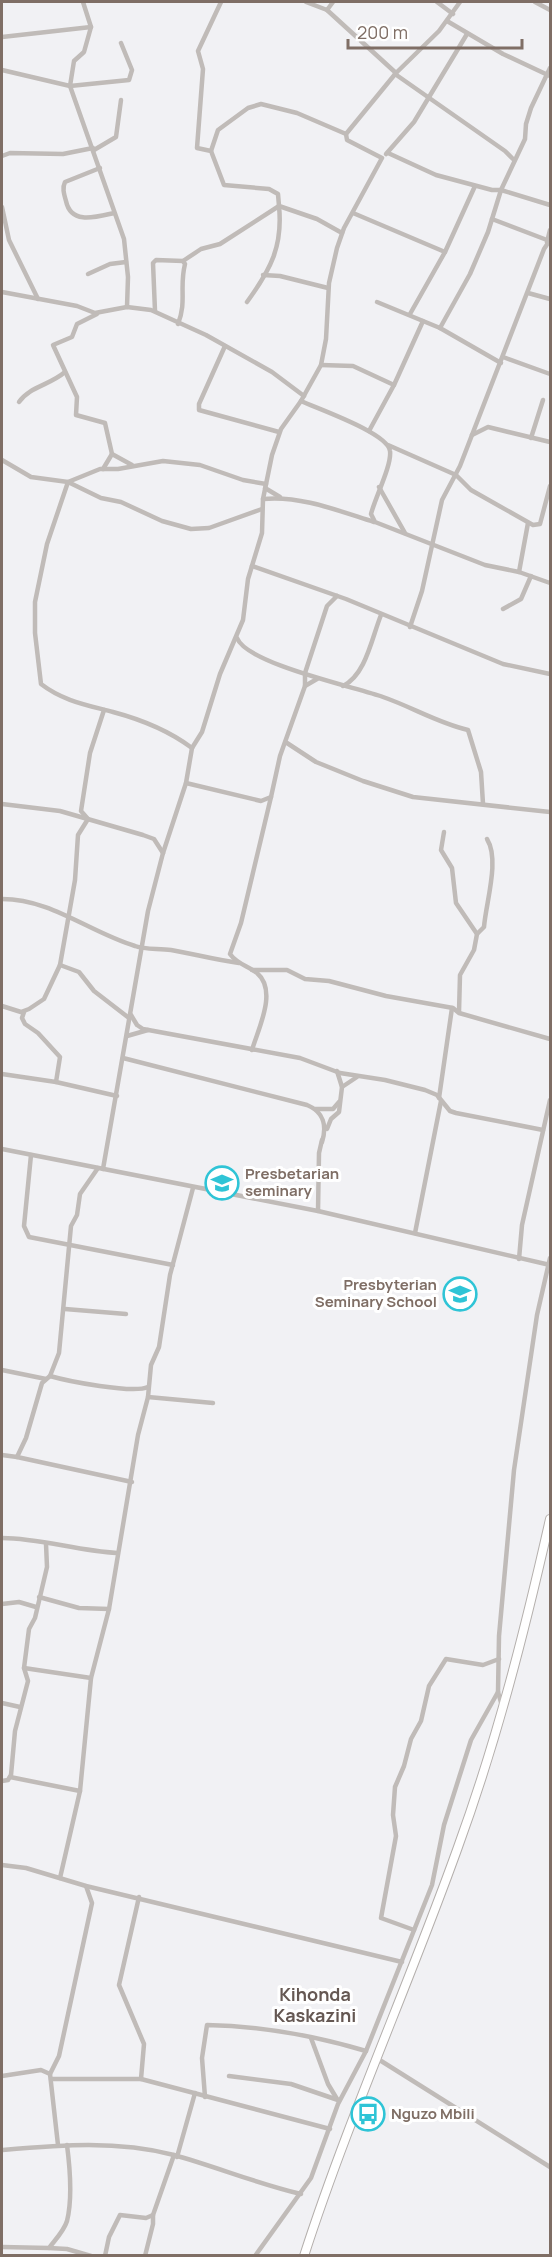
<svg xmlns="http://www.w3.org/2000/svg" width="552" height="2257" font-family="Manrope,sans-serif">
	<rect width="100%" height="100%" fill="#f1f1f4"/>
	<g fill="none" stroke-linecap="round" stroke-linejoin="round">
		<g stroke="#b4afac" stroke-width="10">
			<path id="trunk" d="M304 2256C349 2117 409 1984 458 1847 497 1740 525 1630 550 1519"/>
		</g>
		<g stroke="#c0bbb8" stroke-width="4.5">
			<polyline points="83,2 91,27 84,52 74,61 70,86 129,80 132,70 121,43"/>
			<polyline points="221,2 198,51 203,69 197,148 211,151 224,185 269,189 278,194 279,206 317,219 342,233"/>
			<polyline points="306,2 327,10 396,73"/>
			<polyline points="437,2 453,14"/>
			<polyline points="535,2 550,10"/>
			<polyline points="327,10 333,2"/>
			<polyline points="447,21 503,54 550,76"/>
			<polyline points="2,37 91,27"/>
			<polyline points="2,70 70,86 124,239 128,277 127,307"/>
			<polyline points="395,74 505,151 513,159"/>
			<polyline points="94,150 116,137 121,100"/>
			<polyline points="211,151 218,130 248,108 261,104 297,113 346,134"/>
			<polyline points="388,153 436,175 492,190 501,190 550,205"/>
			<polyline points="386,154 414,122 467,34"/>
			<polyline points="2,156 10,153 63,154 93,148"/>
			<path d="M100 168 65 182C62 188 64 194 66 201 71 225 96 217 114 213"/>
			<polyline points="2,207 9,240 38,299"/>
			<polyline points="353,213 445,252"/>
			<polyline points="492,219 547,240"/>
			<polyline points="547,242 550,230"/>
			<polyline points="88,274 110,264 126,262"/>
			<polyline points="263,275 280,276 328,288"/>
			<polyline points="2,292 77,306 95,313 127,307 151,310 206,335 272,372 304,396"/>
			<polyline points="528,293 550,299"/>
			<path d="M247 302C271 269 283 246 279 206"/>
			<polyline points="377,302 440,328 501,363"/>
			<polyline points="155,311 153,263 156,260 183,261"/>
			<polyline points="97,314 77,324 72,337 53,345 77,397 76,415 105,423 112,454 132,465"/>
			<polyline points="410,314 445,252 475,186"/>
			<path d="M178 324C187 301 179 288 185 264L183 261 201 249 220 244 279 206"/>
			<polyline points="440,328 470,274 488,232 501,190 525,139 526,124 531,108 550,68"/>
			<polyline points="225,346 199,404 199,410 279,432"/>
			<polyline points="503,357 550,374"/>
			<polyline points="321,365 353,366 394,385"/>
			<path d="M301 401C318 409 388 433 390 451 392 465 375 498 371 514L375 522 485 565 519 572 550 583"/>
			<path d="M19 402C29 387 50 385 65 372"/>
			<polyline points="369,431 394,385 423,321"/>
			<polyline points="472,435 488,427 550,442"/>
			<polyline points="531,438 543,400"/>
			<polyline points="388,445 456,475 471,490 533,525 540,524 550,486"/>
			<polyline points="2,460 31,477 68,482 101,498 121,502 162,521 191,529 209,528 262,509"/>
			<polyline points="103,469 112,454"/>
			<polyline points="379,487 405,533"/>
			<polyline points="265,488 280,497"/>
			<path d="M263 499C299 495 339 511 374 522"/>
			<polyline points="252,566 346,599 503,664 550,674"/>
			<polyline points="519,572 528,523"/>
			<polyline points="503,609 521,599 531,576"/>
			<polyline points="410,627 422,591 442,500 460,466 544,249 550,240"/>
			<path d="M237 638C247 664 355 687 383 697 412 707 438 723 468 730L481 772 483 804"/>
			<polyline points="305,686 305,673 327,606 337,596"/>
			<path d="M343 686C366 675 372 637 381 615"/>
			<polyline points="287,743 316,762 363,781 413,797 550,812"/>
			<path d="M192 748C168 730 143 720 113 712 87 705 63 701 41 684L35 633V602L47 544 68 482 100 469H118L163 461 200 465 243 480 266 484"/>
			<polyline points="186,783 261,801 271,797 280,756 305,686 317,679"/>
			<polyline points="2,804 60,811 143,835 154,839 163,853"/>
			<polyline points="444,832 441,850 452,868 456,903 477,934 474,950 460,975 459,1012"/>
			<path d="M2 899C51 899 89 932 135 946 146 950 159 948 171 950 194 954 216 960 239 963"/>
			<path d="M477 934 484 927C486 902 500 860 487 839"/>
			<polyline points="60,965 79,972 94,991 129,1018"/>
			<polyline points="252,970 287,970 305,979 329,981 386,996 453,1008 459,1013 550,1039"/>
			<polyline points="2,1006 21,1012 29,1009 44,999 60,965 75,880 78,835 88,819 81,811 90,753 104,710"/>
			<polyline points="24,1012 22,1018 25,1024 38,1033 60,1057 56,1082"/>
			<polyline points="131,1015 137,1025 143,1029 300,1058 340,1073 385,1080 425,1090 437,1095 450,1111 456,1113 543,1130"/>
			<polyline points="127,1036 148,1030"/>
			<path d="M252 1050C258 1029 278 991 257 973 248 966 237 964 230 954L241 923 271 797"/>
			<path d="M123 1058 307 1105C324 1112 327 1126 322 1142"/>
			<polyline points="2,1074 56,1082 117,1096"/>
			<polyline points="342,1087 357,1077"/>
			<polyline points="439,1098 452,1008"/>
			<polyline points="315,1109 333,1109 339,1102"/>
			<polyline points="327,1129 331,1119 339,1112 342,1087 337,1071"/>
			<polyline points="2,1149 318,1211 550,1265"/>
			<polyline points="31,1155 24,1226 29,1237 173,1265"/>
			<polyline points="103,1169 148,911 163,853 186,783 192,748 202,732 220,674 243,620 248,579 262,533 263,499 272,455 281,429 301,401 321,365 326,339 329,283 337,248 344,228 382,158 347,140 346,134 396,73 439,31 460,2"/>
			<polyline points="318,1211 319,1153 322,1140"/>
			<polyline points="415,1233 441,1101"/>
			<polyline points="519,1259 522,1225 550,1100"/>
			<polyline points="65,1309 126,1314"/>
			<polyline points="2,1370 46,1379"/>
			<path d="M50 1376C67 1381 133 1394 148 1387"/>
			<polyline points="148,1397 213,1403"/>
			<polyline points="2,1455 17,1457 26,1438 42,1383 50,1376 59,1353 71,1226 77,1215 80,1194 98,1168"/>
			<polyline points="17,1457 132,1482"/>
			<path d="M2 1538C40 1538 78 1551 117 1553"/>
			<polyline points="39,1597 79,1608 109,1609"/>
			<polyline points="2,1604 19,1602 36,1607"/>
			<polyline points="24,1668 91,1678"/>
			<polyline points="2,1703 20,1707"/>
			<polyline points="502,1706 498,1692 499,1636 514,1470 537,1315 550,1258"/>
			<polyline points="10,1777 80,1791"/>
			<polyline points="2,1781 8,1780 11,1775 15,1731 28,1681 24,1668 29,1629 35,1618 47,1567 46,1544"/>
			<polyline points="2,1865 26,1868 86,1886 402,1962"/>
			<polyline points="60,1878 80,1791 91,1678 109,1609 138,1435 148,1397 151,1365 159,1347 170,1275 193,1188"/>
			<polyline points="139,1897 119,1985 144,2044 141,2079"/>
			<polyline points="414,1930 381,1918 396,1836 393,1815 395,1787 404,1766 411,1739 421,1721 429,1686 446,1659 483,1665 499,1659"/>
			<polyline points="311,2038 328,2084 337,2099"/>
			<polyline points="378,2059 550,2167"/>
			<polyline points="50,2074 59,2056 92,1903 86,1886"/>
			<polyline points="2,2076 41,2070 50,2074 58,2145"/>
			<polyline points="229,2076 291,2084 338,2100"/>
			<polyline points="51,2079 141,2079 330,2129"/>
			<path d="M205 2097 202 2058 207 2025C260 2026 316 2036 366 2051"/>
			<path d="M2 2150C60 2145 117 2140 174 2155 217 2167 258 2184 301 2194"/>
			<polyline points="177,2157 195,2093"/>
			<path d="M2 2247 49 2248C55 2240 64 2231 67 2221 73 2197 70 2168 67 2145"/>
			<polyline points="49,2248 67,2249 91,2256"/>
			<polyline points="105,2256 109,2237 120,2215 146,2218 153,2215 174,2155"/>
			<polyline points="145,2256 153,2224 153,2215"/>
			<polyline points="255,2256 311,2178 338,2104 366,2051 432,1885 444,1825 471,1740 498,1692"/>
		</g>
		<use href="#trunk" stroke="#fff" stroke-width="8"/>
	</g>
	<defs>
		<g id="school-ring" transform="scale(1.725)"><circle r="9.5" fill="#fff" stroke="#2fc4d6" stroke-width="1.5"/><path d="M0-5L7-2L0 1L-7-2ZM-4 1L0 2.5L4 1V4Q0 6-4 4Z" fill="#2fc4d6"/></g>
		<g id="bus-ring" transform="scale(1.725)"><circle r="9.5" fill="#fff" stroke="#2fc4d6" stroke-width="1.5"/><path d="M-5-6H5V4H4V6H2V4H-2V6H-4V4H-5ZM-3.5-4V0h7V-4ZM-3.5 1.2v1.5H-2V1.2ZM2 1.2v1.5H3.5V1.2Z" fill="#2fc4d6"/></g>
	</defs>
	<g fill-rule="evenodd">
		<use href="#school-ring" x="222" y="1183"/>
		<use href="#school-ring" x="460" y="1294"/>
		<use href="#bus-ring" x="368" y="2114"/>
	</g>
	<g text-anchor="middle" stroke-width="6" stroke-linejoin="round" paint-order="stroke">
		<g font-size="15" font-weight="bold" fill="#7f6e65" stroke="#fff" text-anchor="start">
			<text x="245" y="1179">Presbetarian<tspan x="245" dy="17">seminary</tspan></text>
			<text x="437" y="1290" text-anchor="end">Presbyterian<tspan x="437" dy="17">Seminary School</tspan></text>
			<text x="391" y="2119">Nguzo Mbili</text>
		</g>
		<g font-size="18" font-weight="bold" fill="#655853" stroke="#fff">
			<text x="315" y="2001">Kihonda<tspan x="315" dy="21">Kaskazini</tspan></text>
		</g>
	</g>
	<rect width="552" height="2257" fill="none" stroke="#7f6e65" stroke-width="6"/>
	<path d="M348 39v9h174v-9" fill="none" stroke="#7f6e65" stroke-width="3"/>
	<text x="357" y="39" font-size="18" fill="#7f6e65" stroke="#ffffff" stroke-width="4.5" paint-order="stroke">200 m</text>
</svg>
